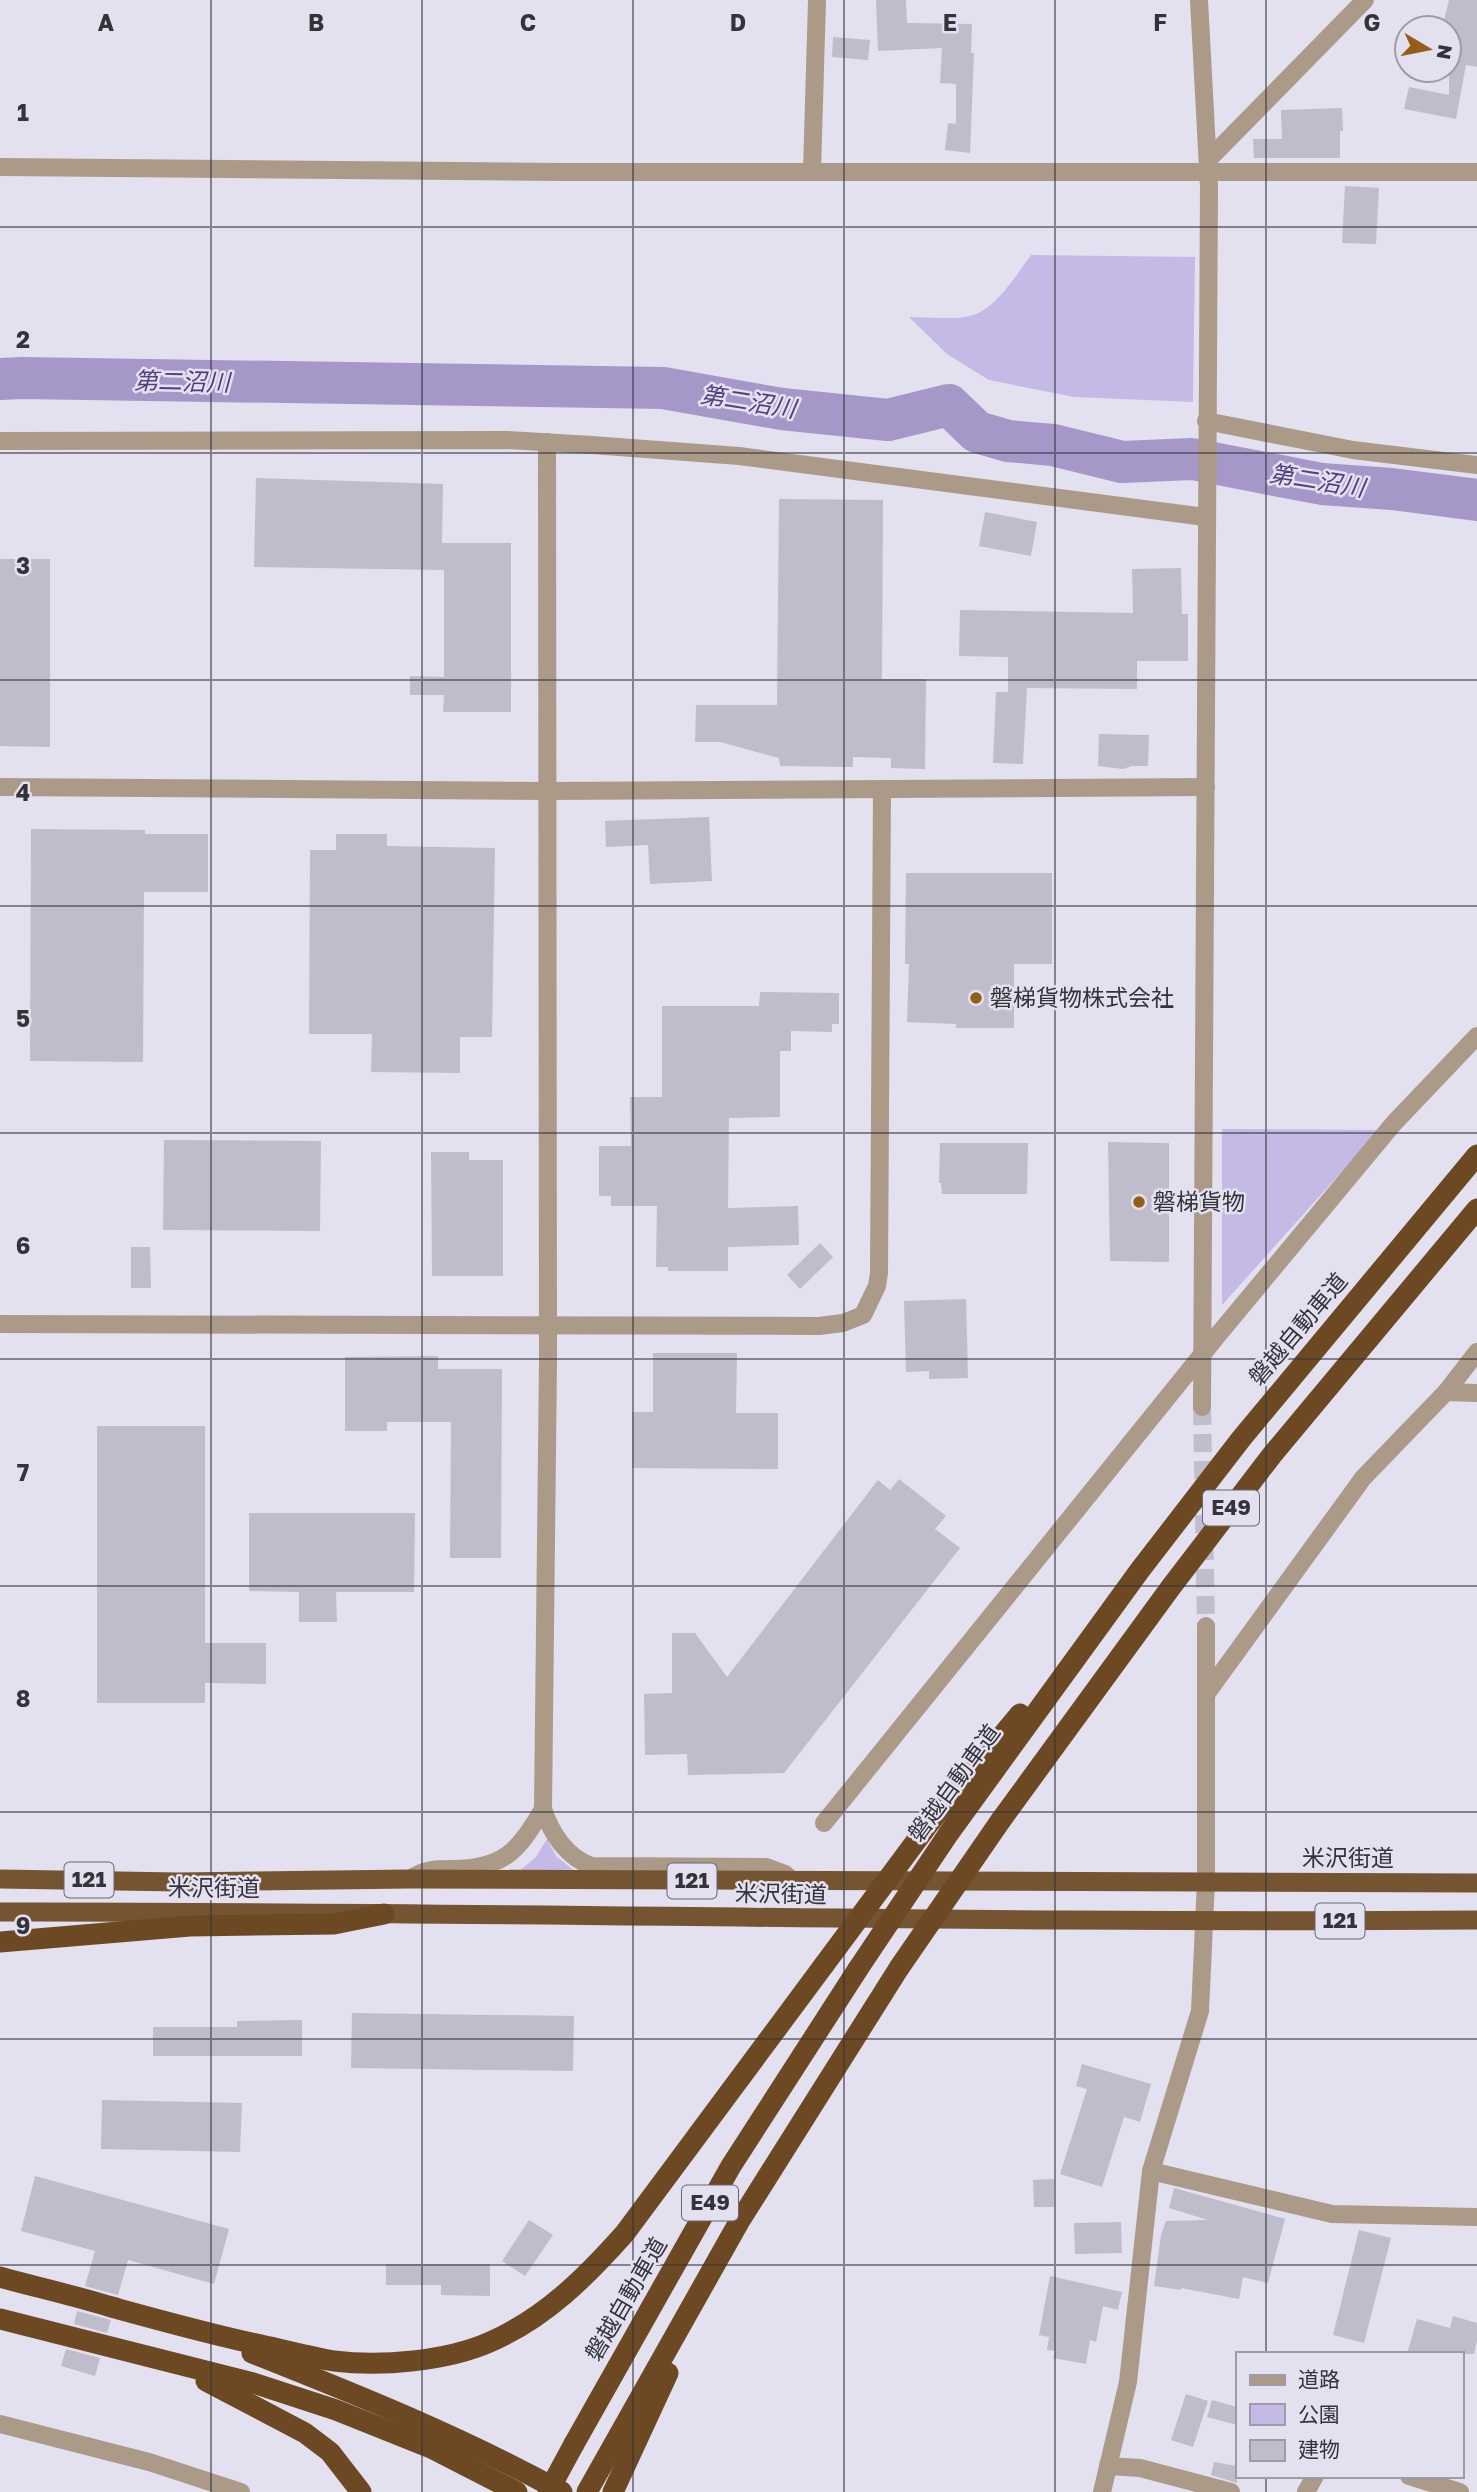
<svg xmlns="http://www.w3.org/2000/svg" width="1477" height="2492" font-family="'Golos Text','Noto Sans JP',sans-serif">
	<rect width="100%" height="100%" fill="#e3e0f0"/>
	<g fill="#c5bae5">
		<path d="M1031 255 1195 257 1193 402 1074 397 989 380 947 354 909 317C928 317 951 320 970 316 995 311 1017 274 1031 255Z"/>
		<polygon points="1222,1129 1379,1130 1222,1305"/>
		<polygon points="547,1839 556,1856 576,1872 517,1873 536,1857"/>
	</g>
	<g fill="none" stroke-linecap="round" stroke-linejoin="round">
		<polyline stroke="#a598c9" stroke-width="42" points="0,379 23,378 663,388 782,409 888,420 949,405 977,432 1008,441 1053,445 1122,462 1192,459 1322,484 1392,489 1477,500"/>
	</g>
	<g fill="#bfbccb">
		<polygon points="876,0 906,0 907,23 972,24 971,53 974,53 970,153 945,150 948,123 956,124 956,84 940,83 942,48 878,51"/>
		<polygon points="1449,0 1477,0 1477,67 1466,65 1456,119 1404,109 1409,87 1449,95 1449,28 1442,28"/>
		<polygon points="833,37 870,40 868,60 832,57"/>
		<polygon points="1342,108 1343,131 1340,131 1340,158 1254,158 1253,139 1282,139 1281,110"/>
		<polygon points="1345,186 1379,188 1376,244 1342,243"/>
		<polygon points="256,478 443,484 442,543 511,543 511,712 443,712 444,695 410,695 410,676 444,677 444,570 254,567"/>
		<polygon points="779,499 883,500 882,679 926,679 925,769 891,768 891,758 853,757 853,767 780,766 779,758 720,742 695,742 696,705 777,705"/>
		<polygon points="985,512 1037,522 1031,556 979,546"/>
		<polygon points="0,559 50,559 50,747 0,746"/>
		<polygon points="1181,568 1182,614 1188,614 1188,661 1137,661 1137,689 1027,688 1023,764 993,763 996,692 1008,692 1008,657 959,656 960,610 1133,613 1132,569"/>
		<polygon points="1099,734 1149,735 1148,766 1132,766 1123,769 1098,766"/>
		<polygon points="709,817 712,881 650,884 648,845 606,847 605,821"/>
		<polygon points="31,829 145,830 145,834 208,834 208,892 144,892 143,1062 30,1061"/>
		<polygon points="336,834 387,834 387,846 495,848 492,1037 460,1037 460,1073 371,1072 372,1034 309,1034 310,850 336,850"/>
		<polygon points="906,873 1052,873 1052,964 1014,964 1014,1028 956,1028 956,1024 907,1022 909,964 905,964"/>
		<polygon points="760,992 839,993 839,1024 832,1024 832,1032 791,1031 791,1051 780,1051 780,1117 729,1118 728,1208 798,1206 799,1245 728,1247 728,1271 668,1271 668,1267 656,1267 657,1206 611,1206 611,1196 599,1196 599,1146 631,1146 630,1097 662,1097 662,1006 759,1006"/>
		<polygon points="164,1140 321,1141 320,1231 163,1230"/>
		<polygon points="1108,1142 1169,1143 1169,1262 1110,1261"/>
		<polygon points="940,1143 1028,1143 1027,1194 942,1194 941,1183 939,1183"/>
		<polygon points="431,1152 469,1152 469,1160 503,1160 503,1276 432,1276"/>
		<polygon points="820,1243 833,1257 800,1289 787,1275"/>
		<polygon points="131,1247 150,1247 151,1288 131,1288"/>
		<polygon points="966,1299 968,1378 929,1379 929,1371 906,1372 904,1301"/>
		<polygon points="653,1353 737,1353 736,1413 778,1413 778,1469 632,1468 632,1412 653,1412"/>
		<polygon points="438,1356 438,1369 502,1369 501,1558 450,1558 451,1422 387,1422 387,1431 345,1431 345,1357"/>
		<polygon points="97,1426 205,1426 205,1643 266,1643 266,1684 205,1683 205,1703 97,1703"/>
		<polygon points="899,1479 946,1516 935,1529 960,1548 784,1773 688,1775 687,1754 645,1755 644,1694 672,1693 672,1633 695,1633 727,1677 878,1480 890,1490"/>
		<polygon points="249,1513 415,1513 414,1592 336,1592 337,1622 299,1622 299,1592 249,1591"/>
		<polygon points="352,2013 574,2016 573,2071 351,2068"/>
		<polygon points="302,2020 302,2056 153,2056 153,2027 237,2027 237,2021"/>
		<polygon points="1082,2064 1151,2084 1140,2122 1124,2117 1102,2187 1060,2174 1087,2089 1076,2086"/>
		<polygon points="102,2100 242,2103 240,2152 101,2149"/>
		<polygon points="35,2176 229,2229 214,2284 128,2260 118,2295 85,2286 95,2251 21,2231"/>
		<polygon points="1054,2179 1054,2207 1034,2207 1033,2180"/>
		<polygon points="1174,2188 1285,2219 1268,2283 1243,2277 1239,2299 1181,2288 1181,2290 1154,2286 1161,2235 1166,2221 1208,2220 1169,2208"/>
		<polygon points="529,2220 553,2235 525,2276 502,2261"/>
		<polygon points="1121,2222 1122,2253 1075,2254 1074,2223"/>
		<polygon points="1359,2230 1391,2238 1364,2343 1333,2335"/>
		<polygon points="386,2264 490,2264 490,2296 441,2295 441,2285 386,2285"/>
		<polygon points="1050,2276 1122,2292 1118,2310 1103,2306 1096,2342 1090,2340 1086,2364 1053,2358 1055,2351 1047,2350 1049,2337 1039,2335"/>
		<polygon points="77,2311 111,2320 107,2333 74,2324"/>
		<polygon points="1453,2316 1477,2323 1477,2341 1474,2354 1407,2354 1417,2319 1450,2328"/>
		<polygon points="66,2349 100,2358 95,2376 61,2366"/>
		<polygon points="1186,2394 1208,2401 1193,2447 1171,2440"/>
		<polygon points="1212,2400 1237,2407 1237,2425 1207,2417"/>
		<polygon points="1214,2462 1237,2466 1237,2483 1211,2475"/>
	</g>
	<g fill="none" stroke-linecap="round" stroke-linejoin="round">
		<polyline stroke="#c0bdcc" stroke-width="18" stroke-dasharray="18 9" stroke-linecap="butt" points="1202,1407 1206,1626"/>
		<g stroke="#ac9a89" stroke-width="18">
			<polyline points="1199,0 1209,187 1202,1407"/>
			<polyline points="1208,160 1365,0"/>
			<polyline points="0,167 561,172 1208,172"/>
			<polyline points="812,171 817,0"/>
			<polyline points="1206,421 1353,450 1477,465"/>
			<polyline points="0,441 507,440 592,445 739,456 1205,517"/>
			<path d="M547 442 548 1361 543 1809C551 1833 567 1858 592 1866L766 1867 785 1874 793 1881"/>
			<polyline points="0,787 548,791 1206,787"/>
			<polyline points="0,1324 819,1326 843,1323 863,1315 877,1286 879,1273 882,791"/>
			<polyline points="1446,1392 1477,1393"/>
			<polyline points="1207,1693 1363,1478 1446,1392 1477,1352"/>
			<polyline points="824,1823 1217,1336 1394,1123 1477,1036"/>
			<path d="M410 1879C424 1869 436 1869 452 1869 504 1869 518 1851 543 1809"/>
			<polyline points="1151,2171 1332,2214 1477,2217"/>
			<polyline points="0,2424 149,2462 241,2492"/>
			<polyline points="1108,2466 1140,2468 1231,2492"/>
			<polyline points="1409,2476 1460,2492"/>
			<polyline points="1102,2492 1128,2382 1151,2171 1200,2011 1206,1881 1206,1626"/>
			<polyline points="1306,2492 1315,2476"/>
		</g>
		<polyline stroke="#ac9a89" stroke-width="18" points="1208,172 1477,172"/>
		<g stroke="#745431" stroke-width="19">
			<polyline points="0,1879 178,1882 410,1879 1477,1883"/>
			<path d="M0 1912C492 1911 985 1924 1477 1920"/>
		</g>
		<g stroke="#6c4923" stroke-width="21">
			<polyline points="1001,1820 1171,1587 1272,1455 1477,1209"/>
			<polyline points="931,1821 1020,1714"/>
			<polyline points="949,1833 1140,1570 1241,1439 1477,1155"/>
			<polyline points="0,1942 190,1926 334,1924 384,1914"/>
			<path d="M0 2277C36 2287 72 2295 108 2306 159 2320 209 2334 261 2345 285 2350 310 2357 334 2361 381 2367 447 2361 490 2342 545 2318 586 2277 625 2233L824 1965"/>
			<polyline points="0,2319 253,2383 336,2410 431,2448 517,2492"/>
			<path d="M252 2353C358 2395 462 2437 562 2492"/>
			<polyline points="206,2381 305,2433 330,2452 361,2492"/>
			<polyline points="574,2444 731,2166 858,1969"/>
			<polyline points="587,2492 739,2222 899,1968"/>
			<polyline points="613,2492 668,2373"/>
		</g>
		<g stroke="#6c4923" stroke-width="21">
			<polyline points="824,1965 931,1821"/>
			<polyline points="899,1968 1001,1820"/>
			<polyline points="858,1969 949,1833"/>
			<polyline points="548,2492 574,2444"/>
		</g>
	</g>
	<path fill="none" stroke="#35333a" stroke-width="2" stroke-opacity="0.55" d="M211 0V2492M422 0V2492M633 0V2492M844 0V2492M1055 0V2492M1266 0V2354M0 227H1477M0 453H1477M0 680H1477M0 906H1477M0 1133H1477M0 1359H1477M0 1586H1477M0 1812H1477M0 2039H1477M0 2265H1477M1266 2476V2492"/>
	<g fill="#955d18" stroke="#e3e0f0" stroke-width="2.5">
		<circle cx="976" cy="998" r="7"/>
		<circle cx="1139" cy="1202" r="7"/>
	</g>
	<g text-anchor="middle" stroke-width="5" stroke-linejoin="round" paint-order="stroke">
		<g fill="#e3e0f0" stroke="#696771" stroke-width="2">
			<rect x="1203" y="1490.5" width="56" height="35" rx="5"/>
			<rect x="64.5" y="1862.5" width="49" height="35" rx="5"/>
			<rect x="667.5" y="1863.5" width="49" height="35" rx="5"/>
			<rect x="1315.5" y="1903.5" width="49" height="35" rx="5"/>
			<rect x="682" y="2185.5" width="56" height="35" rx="5"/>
		</g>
		<g font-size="21" font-weight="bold" fill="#35333a">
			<text x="1231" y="1515">E49</text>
			<text x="89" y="1887">121</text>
			<text x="692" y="1888">121</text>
			<text x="1340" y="1928">121</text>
			<text x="710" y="2210">E49</text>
		</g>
		<g font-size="23" fill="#35333a" stroke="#e3e0f0" text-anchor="start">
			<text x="990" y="1006">磐梯貨物株式会社</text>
			<text x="1153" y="1210">磐梯貨物</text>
		</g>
		<g font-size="23" fill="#35333a" stroke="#e3e0f0">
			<text transform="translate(1298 1329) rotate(-50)" y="8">磐越自動車道</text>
			<text transform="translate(954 1783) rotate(-54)" y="8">磐越自動車道</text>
			<text x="1348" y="1866">米沢街道</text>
			<text x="214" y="1896">米沢街道</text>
			<text transform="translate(781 1894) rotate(1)" y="8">米沢街道</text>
			<text transform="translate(626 2299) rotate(-60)" y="8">磐越自動車道</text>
		</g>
		<g font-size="24" font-style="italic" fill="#523e7c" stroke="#e3e0f0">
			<text transform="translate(182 382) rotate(1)" y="8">第二沼川</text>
			<text transform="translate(748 402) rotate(9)" y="8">第二沼川</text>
			<text transform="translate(1317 481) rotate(9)" y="8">第二沼川</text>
		</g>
	</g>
	<g font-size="23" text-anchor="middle" font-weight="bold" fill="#35333a" stroke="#e3e0f0" stroke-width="5" stroke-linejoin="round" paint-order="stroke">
		<text x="106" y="31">A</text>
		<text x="316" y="31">B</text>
		<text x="528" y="31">C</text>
		<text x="738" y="31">D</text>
		<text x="950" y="31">E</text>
		<text x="1160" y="31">F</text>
		<text x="1372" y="31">G</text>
		<text x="23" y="121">1</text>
		<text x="23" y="348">2</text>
		<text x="23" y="574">3</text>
		<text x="23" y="801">4</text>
		<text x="23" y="1027">5</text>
		<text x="23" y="1254">6</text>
		<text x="23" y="1481">7</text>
		<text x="23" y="1707">8</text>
		<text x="23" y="1934">9</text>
	</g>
	<rect x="1236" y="2352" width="228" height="126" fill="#e3e0f0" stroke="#9d9ba7" stroke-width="2"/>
	<rect x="1250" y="2375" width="35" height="10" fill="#ac9a89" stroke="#9d9ba7" stroke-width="2"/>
	<text x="1298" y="2387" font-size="21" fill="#35333a">道路</text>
	<rect x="1250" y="2404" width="35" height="21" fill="#c5bae5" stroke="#9d9ba7" stroke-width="2"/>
	<text x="1298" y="2422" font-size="21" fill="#35333a">公園</text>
	<rect x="1250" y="2440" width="35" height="21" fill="#bfbccb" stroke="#9d9ba7" stroke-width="2"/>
	<text x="1298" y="2457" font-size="21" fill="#35333a">建物</text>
	<g transform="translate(1428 49) rotate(100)"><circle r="33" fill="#e3e0f0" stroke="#9d9ba7" stroke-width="2"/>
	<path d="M0-5L12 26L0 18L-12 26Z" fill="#955d18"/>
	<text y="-10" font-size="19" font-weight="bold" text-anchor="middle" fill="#35333a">N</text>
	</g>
</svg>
